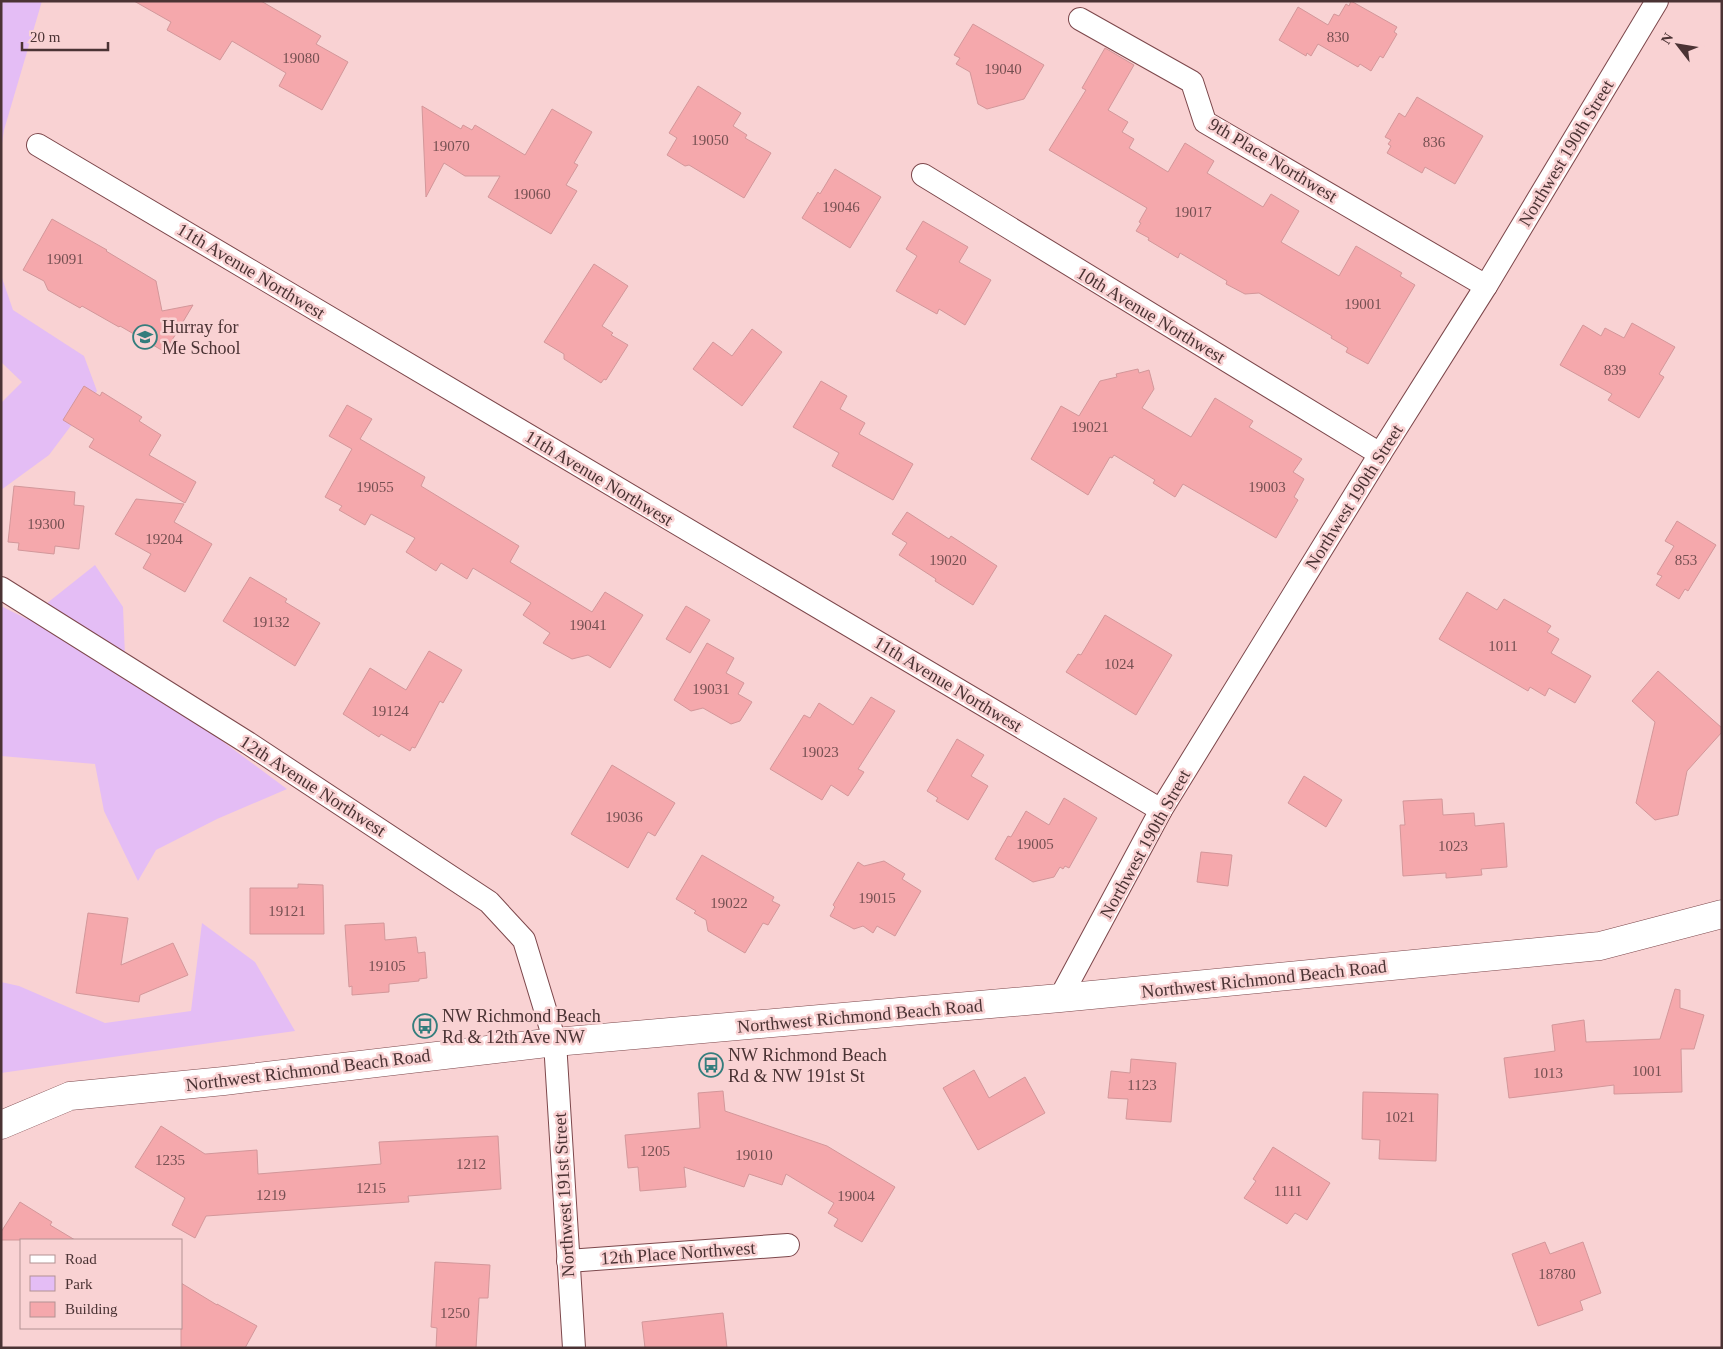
<svg xmlns="http://www.w3.org/2000/svg" width="1723" height="1349" font-family="Georgia,serif">
	<rect width="100%" height="100%" fill="#f9d2d3"/>
	<g fill="#e4bdf5">
		<polygon points="1,1 42,1 4,130 1,150"/>
		<polygon points="1,275 13,310 84,356 97,391 49,455 1,490 1,403 22,382 1,362"/>
		<polygon points="95,565 123,607 126,680 191,718 287,789 217,819 156,850 138,881 104,811 95,764 1,756 1,606 27,619"/>
		<polygon points="202,923 255,962 295,1031 1,1073 1,982 19,986 105,1023 191,1011"/>
	</g>
	<g fill="#f5a8ac" stroke="#d3979a">
		<polygon points="134,1 261,1 321,36 316,44 348,62 322,110 279,86 286,73 232,41 220,60 167,30 171,22"/>
		<polygon points="1351,1 1397,27 1394,32 1397,34 1383,58 1380,56 1371,71 1360,64 1358,67 1318,44 1311,56 1307,53 1306,56 1279,40 1298,7 1328,25 1334,14 1339,16 1346,4 1349,6"/>
		<polygon points="973,24 1044,65 1024,99 987,109 978,104 970,72 956,64 960,58 954,55"/>
		<polygon points="1105,48 1134,65 1108,110 1128,122 1122,132 1134,139 1129,148 1168,172 1185,143 1214,161 1207,173 1263,207 1271,194 1299,211 1281,242 1339,276 1356,246 1402,273 1400,276 1415,285 1368,364 1346,352 1348,348 1331,338 1332,336 1259,293 1245,294 1226,284 1227,281 1180,253 1178,258 1148,240 1149,238 1136,231 1141,223 1139,222 1147,208 1049,150 1086,90 1082,88"/>
		<polygon points="698,86 741,113 733,126 747,135 745,138 771,153 744,198 689,165 685,166 667,155 677,138 669,133"/>
		<polygon points="1417,97 1483,136 1455,184 1425,167 1422,173 1387,153 1391,146 1388,144 1391,140 1385,137 1399,113 1405,117"/>
		<polygon points="422,106 461,129 463,125 472,130 475,125 525,155 552,109 592,132 574,163 578,165 566,185 577,191 551,234 488,197 500,176 465,176 444,163 426,197"/>
		<polygon points="835,169 881,197 850,248 802,218 818,192 820,194"/>
		<polygon points="52,219 107,250 106,251 156,281 162,311 193,305 165,352 120,326 119,327 82,306 80,308 48,290 44,281 23,270"/>
		<polygon points="923,221 968,247 959,262 991,280 965,325 939,309 937,314 896,291 917,256 906,249"/>
		<polygon points="594,264 628,286 602,326 613,333 611,335 628,345 606,380 604,379 601,383 564,359 564,354 544,342"/>
		<polygon points="1632,323 1675,347 1659,374 1664,377 1639,418 1608,400 1612,394 1560,365 1583,325 1601,336 1605,328 1624,338"/>
		<polygon points="752,329 782,352 742,406 693,369 713,342 732,356"/>
		<polygon points="1138,369 1139,373 1149,370 1154,389 1142,408 1191,437 1215,398 1253,421 1249,427 1302,459 1293,472 1304,479 1294,497 1298,500 1276,538 1183,484 1175,497 1153,483 1155,480 1114,455 1112,458 1110,457 1088,495 1031,459 1061,406 1079,416 1100,381 1117,377 1116,374"/>
		<polygon points="821,381 847,396 840,409 865,423 859,434 913,464 893,500 832,466 839,453 793,427"/>
		<polygon points="84,386 100,396 102,392 142,417 139,421 161,435 149,455 196,482 185,503 89,447 94,439 63,420"/>
		<polygon points="347,405 372,419 360,439 425,477 421,486 519,546 510,562 592,612 605,592 643,615 610,668 588,655 572,659 543,643 550,633 523,615 531,603 473,568 467,579 441,563 436,571 406,552 415,538 371,514 365,525 339,510 342,506 325,497 352,449 329,436"/>
		<polygon points="14,486 75,492 74,505 84,506 79,549 55,546 54,554 18,550 19,543 8,542"/>
		<polygon points="136,499 184,504 174,522 212,544 185,592 143,568 151,554 115,534"/>
		<polygon points="907,512 949,539 951,536 997,566 973,605 935,581 936,579 899,555 907,543 892,534"/>
		<polygon points="1677,521 1716,545 1688,591 1685,589 1679,599 1656,585 1662,576 1657,574 1674,546 1665,541"/>
		<polygon points="250,577 287,599 285,602 320,623 295,666 223,621"/>
		<polygon points="1467,592 1497,610 1504,599 1551,626 1547,632 1559,639 1551,653 1591,676 1575,703 1549,688 1545,696 1530,687 1528,691 1439,639"/>
		<polygon points="686,606 710,620 690,653 666,639"/>
		<polygon points="1105,615 1172,655 1136,715 1066,672 1078,654 1081,655"/>
		<polygon points="707,643 734,658 726,673 744,683 738,694 752,702 740,721 731,724 703,708 691,711 674,700"/>
		<polygon points="429,651 462,670 443,703 440,701 415,748 412,747 410,751 381,734 379,737 343,714 370,668 406,690"/>
		<polygon points="1658,671 1722,728 1722,732 1687,771 1678,815 1655,820 1636,803 1655,722 1632,701"/>
		<polygon points="871,697 895,711 858,769 864,772 848,796 831,785 822,800 770,769 804,715 810,718 819,703 853,725"/>
		<polygon points="957,739 984,755 971,776 988,786 968,820 936,801 938,798 927,791"/>
		<polygon points="612,765 675,803 655,836 648,832 628,868 571,834"/>
		<polygon points="1304,776 1342,800 1326,827 1288,803"/>
		<polygon points="1064,798 1097,818 1069,868 1065,866 1063,869 1060,867 1054,877 1033,882 995,859 1008,836 1011,837 1026,811 1049,825"/>
		<polygon points="1442,799 1443,815 1474,813 1475,826 1504,823 1507,867 1481,869 1482,875 1446,878 1446,873 1403,876 1400,825 1405,825 1403,801"/>
		<polygon points="1201,852 1232,855 1228,886 1197,882"/>
		<polygon points="702,855 774,897 772,901 780,905 768,925 763,923 745,953 708,931 706,920 694,913 696,911 676,899"/>
		<polygon points="884,861 905,874 902,879 921,891 895,936 877,926 873,933 863,926 854,929 830,916 835,907 833,905 858,862 864,866"/>
		<polygon points="298,884 323,885 324,934 250,934 250,888 298,888"/>
		<polygon points="88,913 128,918 121,965 173,943 188,975 140,995 139,1002 76,993"/>
		<polygon points="384,923 385,940 416,937 418,953 425,952 427,978 419,979 419,981 389,984 389,992 352,995 352,986 349,987 345,925"/>
		<polygon points="1675,989 1680,990 1680,1008 1704,1015 1694,1049 1681,1049 1682,1092 1614,1094 1614,1085 1509,1098 1504,1058 1555,1051 1552,1025 1584,1020 1586,1042 1660,1039"/>
		<polygon points="1131,1059 1176,1063 1171,1122 1126,1119 1128,1099 1108,1098 1111,1071 1130,1073"/>
		<polygon points="974,1070 989,1098 1025,1077 1045,1113 978,1150 943,1088"/>
		<polygon points="723,1091 725,1111 827,1146 895,1187 862,1242 834,1226 838,1219 828,1213 834,1203 786,1174 782,1185 749,1174 744,1187 684,1167 686,1187 640,1191 638,1167 628,1168 625,1135 700,1128 698,1093"/>
		<polygon points="1363,1092 1438,1094 1436,1161 1379,1159 1380,1140 1362,1139"/>
		<polygon points="161,1126 205,1154 257,1150 258,1174 381,1164 379,1142 498,1136 501,1189 408,1196 409,1202 206,1216 195,1238 172,1225 185,1198 135,1167"/>
		<polygon points="1273,1147 1330,1183 1307,1220 1295,1213 1287,1224 1244,1198 1256,1181 1253,1179"/>
		<polygon points="20,1202 52,1222 50,1225 75,1240 1,1240 1,1232"/>
		<polygon points="1545,1242 1550,1254 1583,1242 1601,1293 1580,1301 1583,1310 1538,1326 1512,1254"/>
		<polygon points="435,1262 490,1265 488,1298 479,1298 476,1348 436,1348 437,1328 431,1327"/>
		<polygon points="181,1283 217,1305 217,1304 257,1326 245,1348 181,1348"/>
		<polygon points="723,1313 727,1348 645,1348 642,1322"/>
	</g>
	<g fill="none" stroke-linecap="round" stroke-linejoin="round">
		<g stroke="#7c474b" stroke-width="24">
			<g id="street">
				<polyline points="1080,19 1192,82 1205,122 1486,286"/>
				<polyline points="38,145 1161,810"/>
				<polyline points="923,175 1380,454"/>
				<polyline points="1,588 248,743 489,902 524,940 555,1042 574,1348"/>
				<polyline points="1060,998 1161,810 1380,454 1486,286 1657,1"/>
				<polyline points="568,1261 788,1245"/>
			</g>
		</g>
		<g stroke="#7c474b" stroke-width="29">
			<polyline id="secondary" points="1,1125 70,1096 224,1081 555,1042 1060,998 1600,946 1722,914"/>
		</g>
		<use href="#street" stroke="#fff" stroke-width="22"/>
		<use href="#secondary" stroke="#fff" stroke-width="28"/>
	</g>
	<defs>
		<g id="school-ring" transform="scale(1.25)"><circle r="9.5" fill="#f9d2d3" stroke="#347d7d" stroke-width="1.5"/><path d="M0-5L7-2L0 1L-7-2ZM-4 1L0 2.5L4 1V4Q0 6-4 4Z" fill="#347d7d"/></g>
		<g id="bus-ring" transform="scale(1.25)"><circle r="9.5" fill="#f9d2d3" stroke="#347d7d" stroke-width="1.5"/><path d="M-5-6H5V4H4V6H2V4H-2V6H-4V4H-5ZM-3.5-4V0h7V-4ZM-3.5 1.2v1.5H-2V1.2ZM2 1.2v1.5H3.5V1.2Z" fill="#347d7d"/></g>
	</defs>
	<g fill-rule="evenodd">
		<use href="#school-ring" x="145" y="337"/>
		<use href="#bus-ring" x="425" y="1026"/>
		<use href="#bus-ring" x="711" y="1065"/>
	</g>
	<g text-anchor="middle" stroke-width="5" stroke-linejoin="round" paint-order="stroke">
		<g font-size="15" fill="#765052">
			<text x="1338" y="42">830</text>
			<text x="301" y="63">19080</text>
			<text x="1003" y="74">19040</text>
			<text x="710" y="145">19050</text>
			<text x="1434" y="147">836</text>
			<text x="451" y="151">19070</text>
			<text x="532" y="199">19060</text>
			<text x="841" y="212">19046</text>
			<text x="1193" y="217">19017</text>
			<text x="65" y="264">19091</text>
			<text x="1363" y="309">19001</text>
			<text x="1615" y="375">839</text>
			<text x="1090" y="432">19021</text>
			<text x="375" y="492">19055</text>
			<text x="1267" y="492">19003</text>
			<text x="46" y="529">19300</text>
			<text x="164" y="544">19204</text>
			<text x="948" y="565">19020</text>
			<text x="1686" y="565">853</text>
			<text x="271" y="627">19132</text>
			<text x="588" y="630">19041</text>
			<text x="1503" y="651">1011</text>
			<text x="1119" y="669">1024</text>
			<text x="711" y="694">19031</text>
			<text x="390" y="716">19124</text>
			<text x="820" y="757">19023</text>
			<text x="624" y="822">19036</text>
			<text x="1035" y="849">19005</text>
			<text x="1453" y="851">1023</text>
			<text x="877" y="903">19015</text>
			<text x="729" y="908">19022</text>
			<text x="287" y="916">19121</text>
			<text x="387" y="971">19105</text>
			<text x="1647" y="1076">1001</text>
			<text x="1548" y="1078">1013</text>
			<text x="1142" y="1090">1123</text>
			<text x="1400" y="1122">1021</text>
			<text x="655" y="1156">1205</text>
			<text x="754" y="1160">19010</text>
			<text x="170" y="1165">1235</text>
			<text x="471" y="1169">1212</text>
			<text x="371" y="1193">1215</text>
			<text x="1288" y="1196">1111</text>
			<text x="271" y="1200">1219</text>
			<text x="856" y="1201">19004</text>
			<text x="1557" y="1279">18780</text>
			<text x="455" y="1318">1250</text>
		</g>
		<g font-size="18" fill="#4b3334" stroke="#f9d2d3">
			<text transform="translate(1566 153) rotate(-59)" y="6">Northwest 190th Street</text>
			<text transform="translate(1273 160) rotate(31)" y="6">9th Place Northwest</text>
			<text transform="translate(251 271) rotate(31)" y="6">11th Avenue Northwest</text>
			<text transform="translate(1151 315) rotate(31)" y="6">10th Avenue Northwest</text>
			<text transform="translate(599 478) rotate(31)" y="6">11th Avenue Northwest</text>
			<text transform="translate(1354 497) rotate(-58)" y="6">Northwest 190th Street</text>
			<text transform="translate(948 684) rotate(31)" y="6">11th Avenue Northwest</text>
			<text transform="translate(313 786) rotate(33)" y="6">12th Avenue Northwest</text>
			<text transform="translate(1145 844) rotate(-61)" y="6">Northwest 190th Street</text>
			<text transform="translate(1264 979) rotate(-6)" y="6">Northwest Richmond Beach Road</text>
			<text transform="translate(860 1016) rotate(-5)" y="6">Northwest Richmond Beach Road</text>
			<text transform="translate(308 1070) rotate(-7)" y="6">Northwest Richmond Beach Road</text>
			<text transform="translate(564 1195) rotate(-93)" y="6">Northwest 191st Street</text>
			<text transform="translate(678 1253) rotate(-4)" y="6">12th Place Northwest</text>
		</g>
		<g font-size="18" fill="#4b3334" stroke="#f9d2d3" text-anchor="start">
			<text x="162" y="333">Hurray for<tspan x="162" dy="21">Me School</tspan></text>
			<text x="442" y="1022">NW Richmond Beach<tspan x="442" dy="21">Rd &amp; 12th Ave NW</tspan></text>
			<text x="728" y="1061">NW Richmond Beach<tspan x="728" dy="21">Rd &amp; NW 191st St</tspan></text>
		</g>
	</g>
	<rect width="1723" height="1349" fill="none" stroke="#4b3334" stroke-width="5"/>
	<rect x="20" y="1239" width="162" height="90" fill="#f9d2d3" stroke="#b39293"/>
	<rect x="30" y="1255" width="25" height="8" fill="#ffffff" stroke="#b39293"/>
	<text x="65" y="1264" font-size="15" fill="#4b3334">Road</text>
	<rect x="30" y="1276" width="25" height="15" fill="#e4bdf5" stroke="#b39293"/>
	<text x="65" y="1289" font-size="15" fill="#4b3334">Park</text>
	<rect x="30" y="1302" width="25" height="15" fill="#f5a8ac" stroke="#b39293"/>
	<text x="65" y="1314" font-size="15" fill="#4b3334">Building</text>
	<g transform="translate(1678 45) rotate(301)" stroke="#f9d2d3" stroke-width="4" paint-order="stroke">
	<path d="M0-4L9 19L0 12L-9 19Z" fill="#4b3334"/>
	<text y="-8" font-size="14" font-weight="bold" text-anchor="middle" fill="#4b3334">N</text>
	</g>
	<path d="M22 42v8h86v-8" fill="none" stroke="#4b3334" stroke-width="2.5"/>
	<text x="30" y="42" font-size="15" fill="#4b3334" stroke="#f9d2d3" stroke-width="4" paint-order="stroke">20 m</text>
</svg>
